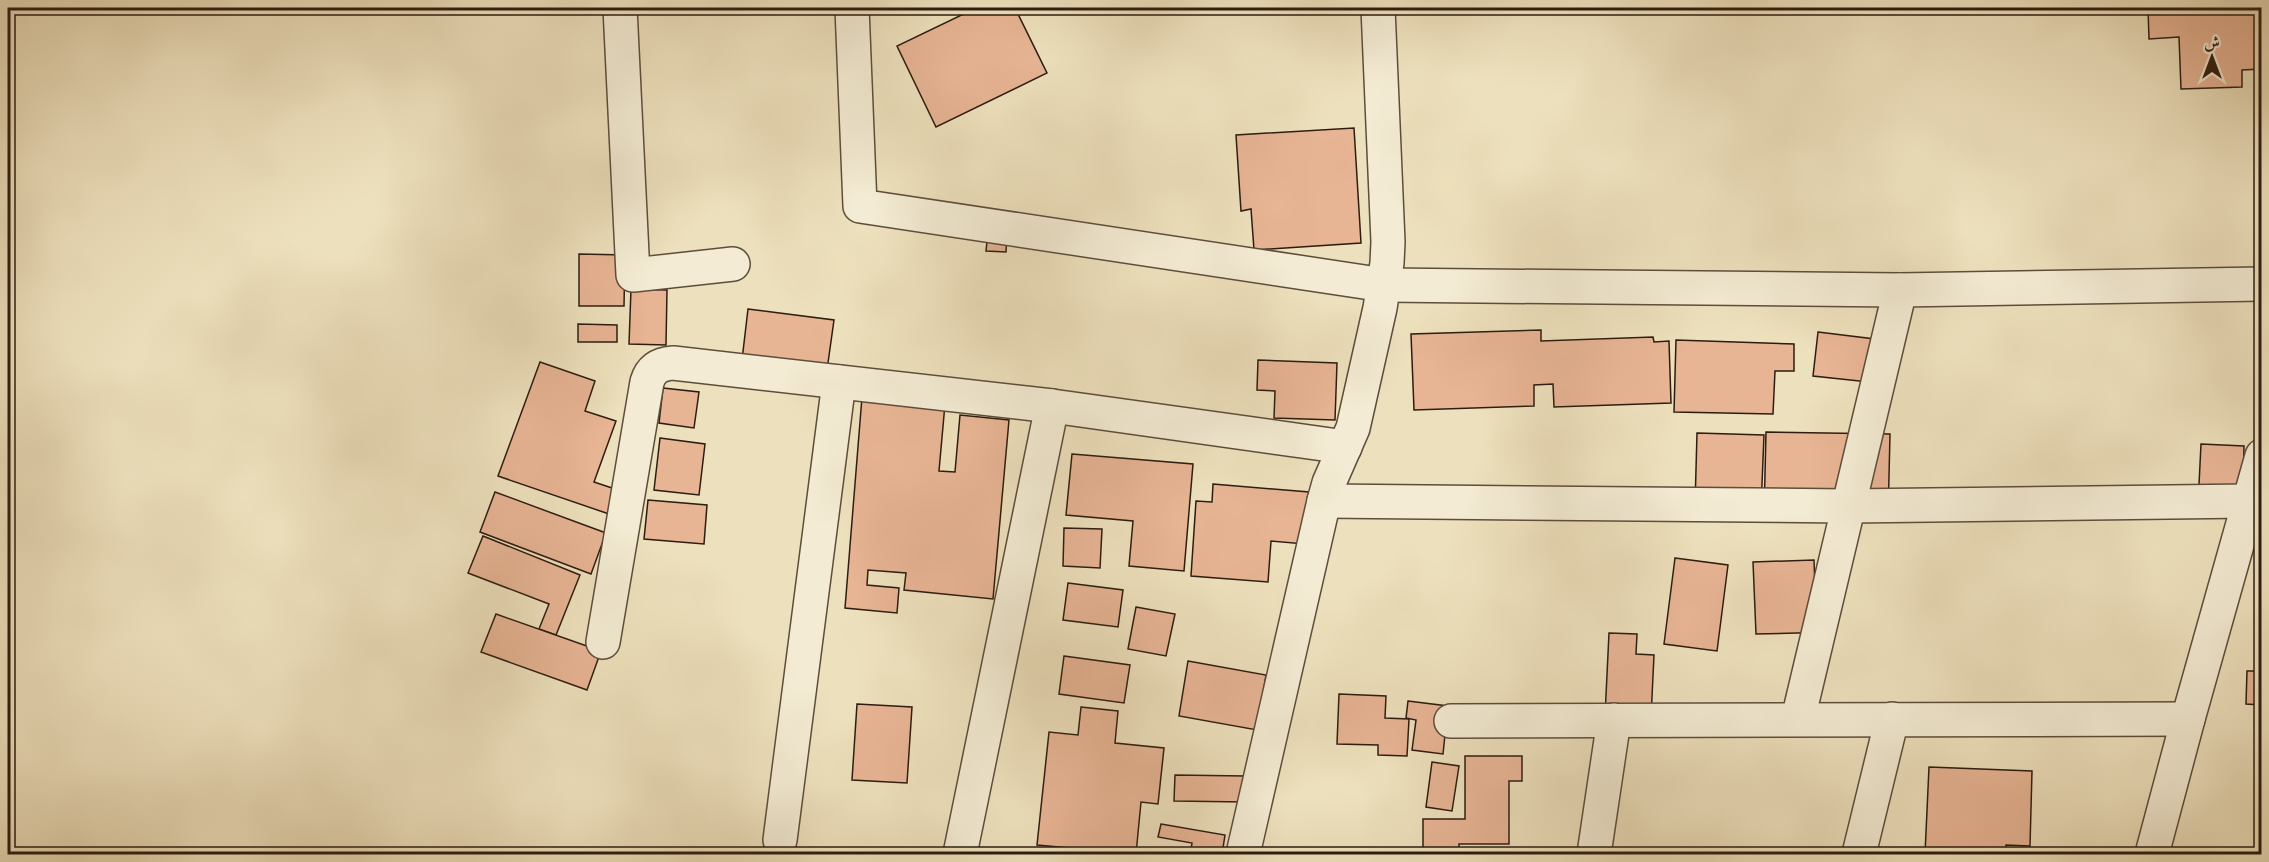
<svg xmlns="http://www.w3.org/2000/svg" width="2269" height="862" font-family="Alegreya,Amiri,serif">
	<rect width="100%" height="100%" fill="#ede0bc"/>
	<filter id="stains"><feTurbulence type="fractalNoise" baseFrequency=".00333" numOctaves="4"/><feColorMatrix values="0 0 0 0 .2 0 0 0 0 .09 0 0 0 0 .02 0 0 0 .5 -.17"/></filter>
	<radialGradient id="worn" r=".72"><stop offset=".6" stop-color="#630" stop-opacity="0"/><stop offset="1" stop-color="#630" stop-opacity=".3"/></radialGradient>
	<g fill="#e7b494" stroke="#2d1c10" stroke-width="1.5">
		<polygon points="976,8 1015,8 1047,73 936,127 897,46"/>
		<polygon points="2148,8 2262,8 2262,69 2242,70 2242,87 2181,89 2179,37 2149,39"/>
		<polygon points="1354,128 1361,243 1254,250 1251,209 1241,211 1236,135"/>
		<polygon points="988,232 1007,233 1006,252 986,251"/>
		<polygon points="579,254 625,255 624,306 579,306"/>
		<polygon points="631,289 667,290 666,345 629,344"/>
		<polygon points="748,309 834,320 827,370 742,360"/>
		<polygon points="578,324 617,325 617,342 578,342"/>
		<polygon points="1541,330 1541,341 1653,337 1654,342 1669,341 1671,403 1554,407 1553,384 1534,385 1534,406 1414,410 1411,334"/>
		<polygon points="1818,332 1883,340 1878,383 1813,376"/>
		<polygon points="1676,340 1794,344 1794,371 1775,371 1773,414 1674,412"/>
		<polygon points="1258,360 1337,363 1335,420 1274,418 1275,391 1257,390"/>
		<polygon points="540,362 595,381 585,411 616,421 594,482 618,490 609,514 498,476"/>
		<polygon points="663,388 699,392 694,428 659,423"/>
		<polygon points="862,397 945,404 939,471 955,472 960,415 1009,420 993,599 904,590 906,573 868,570 867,585 899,588 897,613 845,608"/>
		<polygon points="1766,432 1890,434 1888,518 1764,516"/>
		<polygon points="1697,433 1764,435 1761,509 1695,506"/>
		<polygon points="660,438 705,444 699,495 654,490"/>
		<polygon points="2201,444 2244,446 2243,507 2198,505"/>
		<polygon points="1072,454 1193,464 1184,571 1129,566 1133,521 1066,515"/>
		<polygon points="1213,484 1309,492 1305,544 1271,541 1268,582 1191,576 1196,501 1212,502"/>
		<polygon points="495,492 606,533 591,574 480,532"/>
		<polygon points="648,500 707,505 704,544 644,539"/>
		<polygon points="1064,528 1102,529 1100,568 1063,566"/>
		<polygon points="483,536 580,575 556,635 539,629 549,604 468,573"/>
		<polygon points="1675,558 1728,565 1717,651 1664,644"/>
		<polygon points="1814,560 1815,588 1835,632 1756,634 1753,562"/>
		<polygon points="1068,583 1123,590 1118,627 1063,620"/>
		<polygon points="1136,607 1175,614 1166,656 1128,649"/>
		<polygon points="496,614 601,651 587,690 481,652"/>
		<polygon points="1609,633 1637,634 1636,654 1654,655 1651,718 1605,716"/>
		<polygon points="1064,656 1130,665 1124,703 1059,694"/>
		<polygon points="1188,661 1266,675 1257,730 1179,716"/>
		<polygon points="2247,671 2262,671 2262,705 2246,704"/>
		<polygon points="1339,694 1386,696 1385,718 1409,719 1407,756 1378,755 1378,745 1337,744"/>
		<polygon points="1408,701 1448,706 1443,754 1412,750 1416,720 1406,718"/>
		<polygon points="857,704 912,707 907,783 852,780"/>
		<polygon points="1081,707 1118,711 1115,743 1164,748 1158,804 1141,802 1136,854 1037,845 1049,732 1078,735"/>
		<polygon points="2262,719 2262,760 2255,759"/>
		<polygon points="1465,756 1522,756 1522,781 1509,781 1509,844 1459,844 1459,854 1423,854 1423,819 1465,819"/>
		<polygon points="1432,762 1459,766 1452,811 1426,807"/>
		<polygon points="1929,767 2032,771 2030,846 2006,845 2005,854 1925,854"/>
		<polygon points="1175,775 1245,776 1245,802 1174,801"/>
		<polygon points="1161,824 1225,835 1222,854 1190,854 1192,843 1158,837"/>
		<polygon points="1026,849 1075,854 1026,854"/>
	</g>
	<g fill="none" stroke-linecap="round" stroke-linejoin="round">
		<g stroke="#5d4d3b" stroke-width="36">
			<g id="minor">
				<polyline points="620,8 633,275 733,264"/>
				<polyline points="852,8 860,206 1384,285 1900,290 2262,284"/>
				<polyline points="1324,501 1848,506 2249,501"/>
				<path d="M603 642 647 382C651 369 659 364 673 363L1052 406 1345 447"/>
				<polyline points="1798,719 1900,290"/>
				<polyline points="1451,721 2188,719"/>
				<polyline points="780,840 839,382"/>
				<polyline points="960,854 1052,406"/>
				<polyline points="1243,854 1324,501 1329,483 1353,428 1380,308 1387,263 1388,242 1378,8"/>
				<polyline points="1594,854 1614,720"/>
				<polyline points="1859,854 1892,719"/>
				<polyline points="2152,854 2188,719 2262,456"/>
			</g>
		</g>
		<use href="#minor" stroke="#f3ebd3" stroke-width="33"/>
	</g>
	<rect width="2269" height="862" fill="none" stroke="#ede0bc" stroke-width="30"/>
	<rect x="9" y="9" width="2251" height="844" fill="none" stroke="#2d1c10" stroke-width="3"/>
	<rect x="15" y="15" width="2239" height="832" fill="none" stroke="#2d1c10" stroke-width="1.5"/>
	<g transform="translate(2212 57)" stroke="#f3ebd3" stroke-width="4.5" paint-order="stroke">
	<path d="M0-4.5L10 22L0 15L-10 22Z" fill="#2d1c10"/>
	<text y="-9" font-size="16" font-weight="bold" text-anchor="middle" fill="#2d1c10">ش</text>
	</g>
	<rect width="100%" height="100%" filter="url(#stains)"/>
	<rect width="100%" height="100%" fill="url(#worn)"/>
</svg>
